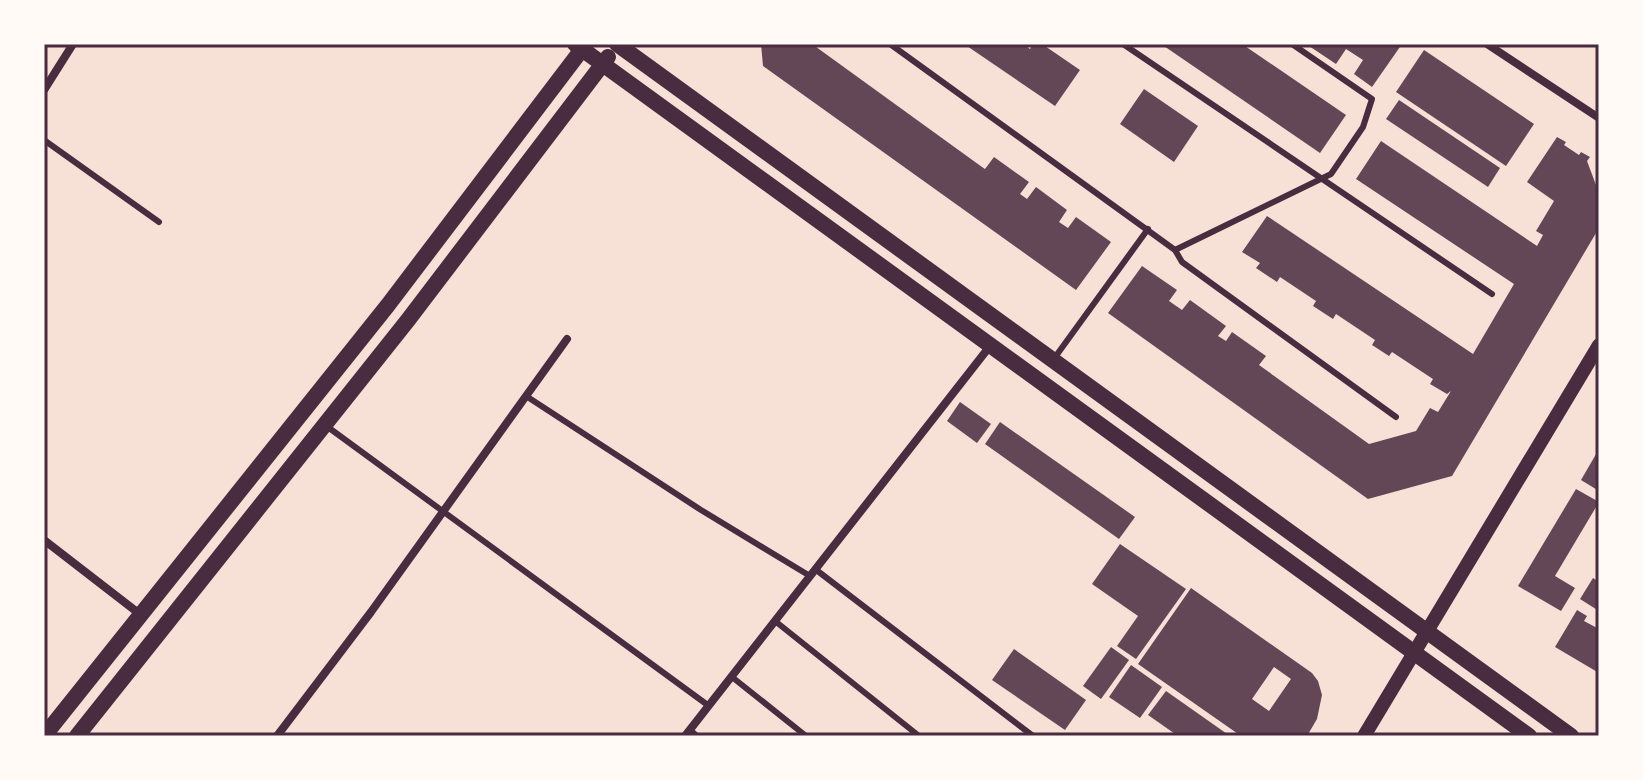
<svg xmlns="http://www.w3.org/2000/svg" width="1643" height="780" font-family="Jost,sans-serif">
	<rect width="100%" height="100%" fill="#f7e1d7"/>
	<g fill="#644757" fill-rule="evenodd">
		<polygon points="761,44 812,44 982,167 985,169 994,157 1029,182 1020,194 1027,199 1036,187 1067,210 1059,222 1068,228 1076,217 1111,242 1076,290 763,66"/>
		<polygon points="964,44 1023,44 1030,49 1033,44 1042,44 1080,70 1055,106"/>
		<polygon points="1161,44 1242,44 1346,115 1320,153"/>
		<polygon points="1311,44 1402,44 1372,87 1354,74 1363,60 1346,49 1336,64 1309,46"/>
		<polygon points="1424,50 1534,124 1506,166 1396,92"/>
		<polygon points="1144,89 1198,126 1174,162 1120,124"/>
		<polygon points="1399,100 1500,168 1488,187 1386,119"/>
		<polygon points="1557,137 1566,142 1564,145 1579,155 1581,152 1590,157 1587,161 1599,193 1599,228 1452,476 1368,499 1108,313 1142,266 1177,290 1169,301 1182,310 1190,300 1226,326 1218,336 1226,341 1232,332 1266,356 1259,365 1369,444 1416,431 1430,408 1438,412 1451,391 1447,394 1430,384 1433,379 1392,352 1389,356 1372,345 1375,340 1336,314 1333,319 1313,306 1316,301 1280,277 1277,282 1256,268 1260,263 1242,252 1267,216 1473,354 1514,284 1356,179 1381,141 1537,246 1543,235 1536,231 1554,201 1527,182"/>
		<polygon points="960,402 991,424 977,443 947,421"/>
		<polygon points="1000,422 1135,517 1119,539 985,444"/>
		<polygon points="1599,449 1599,491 1581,480"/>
		<polygon points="1576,489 1599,502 1555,576 1575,588 1561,611 1518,586"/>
		<polygon points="1120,544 1186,589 1136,659 1117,646 1138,616 1092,584"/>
		<polygon points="1593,578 1599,582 1599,611 1580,599"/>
		<path d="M1191 588 1312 673 1318 681 1322 695 1317 719 1307 736H1241L1138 664ZM1274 667 1291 679 1269 711 1252 699Z"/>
		<polygon points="1577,610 1587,616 1584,621 1599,629 1599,673 1555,647"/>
		<polygon points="1111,647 1129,660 1101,699 1083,686"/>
		<polygon points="1014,649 1086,700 1065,730 992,680"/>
		<polygon points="1131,665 1162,687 1140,718 1109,697"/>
		<polygon points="1166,691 1230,736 1178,736 1148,715"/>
	</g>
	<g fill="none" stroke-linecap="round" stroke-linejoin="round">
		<g stroke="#4a2c40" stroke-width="6">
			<polyline points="890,44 1175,250 1182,262 1396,417"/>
			<polyline points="1123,44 1492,294"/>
			<polyline points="44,140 159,222"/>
			<polyline points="1175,250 1331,174 1363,127 1372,99 1292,44"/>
			<polyline points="1053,360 1148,229"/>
			<polyline points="526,396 701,510 810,576"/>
			<polyline points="325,425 709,706"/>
			<polyline points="815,569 1033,736"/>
			<polyline points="775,621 919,736"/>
			<polyline points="732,677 806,736"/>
			<polyline points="690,730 697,736"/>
		</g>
		<g stroke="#4a2c40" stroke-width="8">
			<polyline points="1487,44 1599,118"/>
			<polyline points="44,90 73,44"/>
			<polyline points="44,540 141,615"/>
			<polyline points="277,736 371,612 567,339"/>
			<polyline points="685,736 990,346"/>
		</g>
		<polyline stroke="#4a2c40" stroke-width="14" points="1364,736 1599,345"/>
		<g stroke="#4a2c40" stroke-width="16">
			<polyline points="575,44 1529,736"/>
			<polyline points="617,44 1571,736"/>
			<polyline points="44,736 388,305 586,44"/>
			<polyline points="77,736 408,320 608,57"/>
		</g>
	</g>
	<rect width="1643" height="780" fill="none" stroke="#fffaf5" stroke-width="92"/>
	<rect x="46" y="46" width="1551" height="688" fill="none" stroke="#4a2c40" stroke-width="3"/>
</svg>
